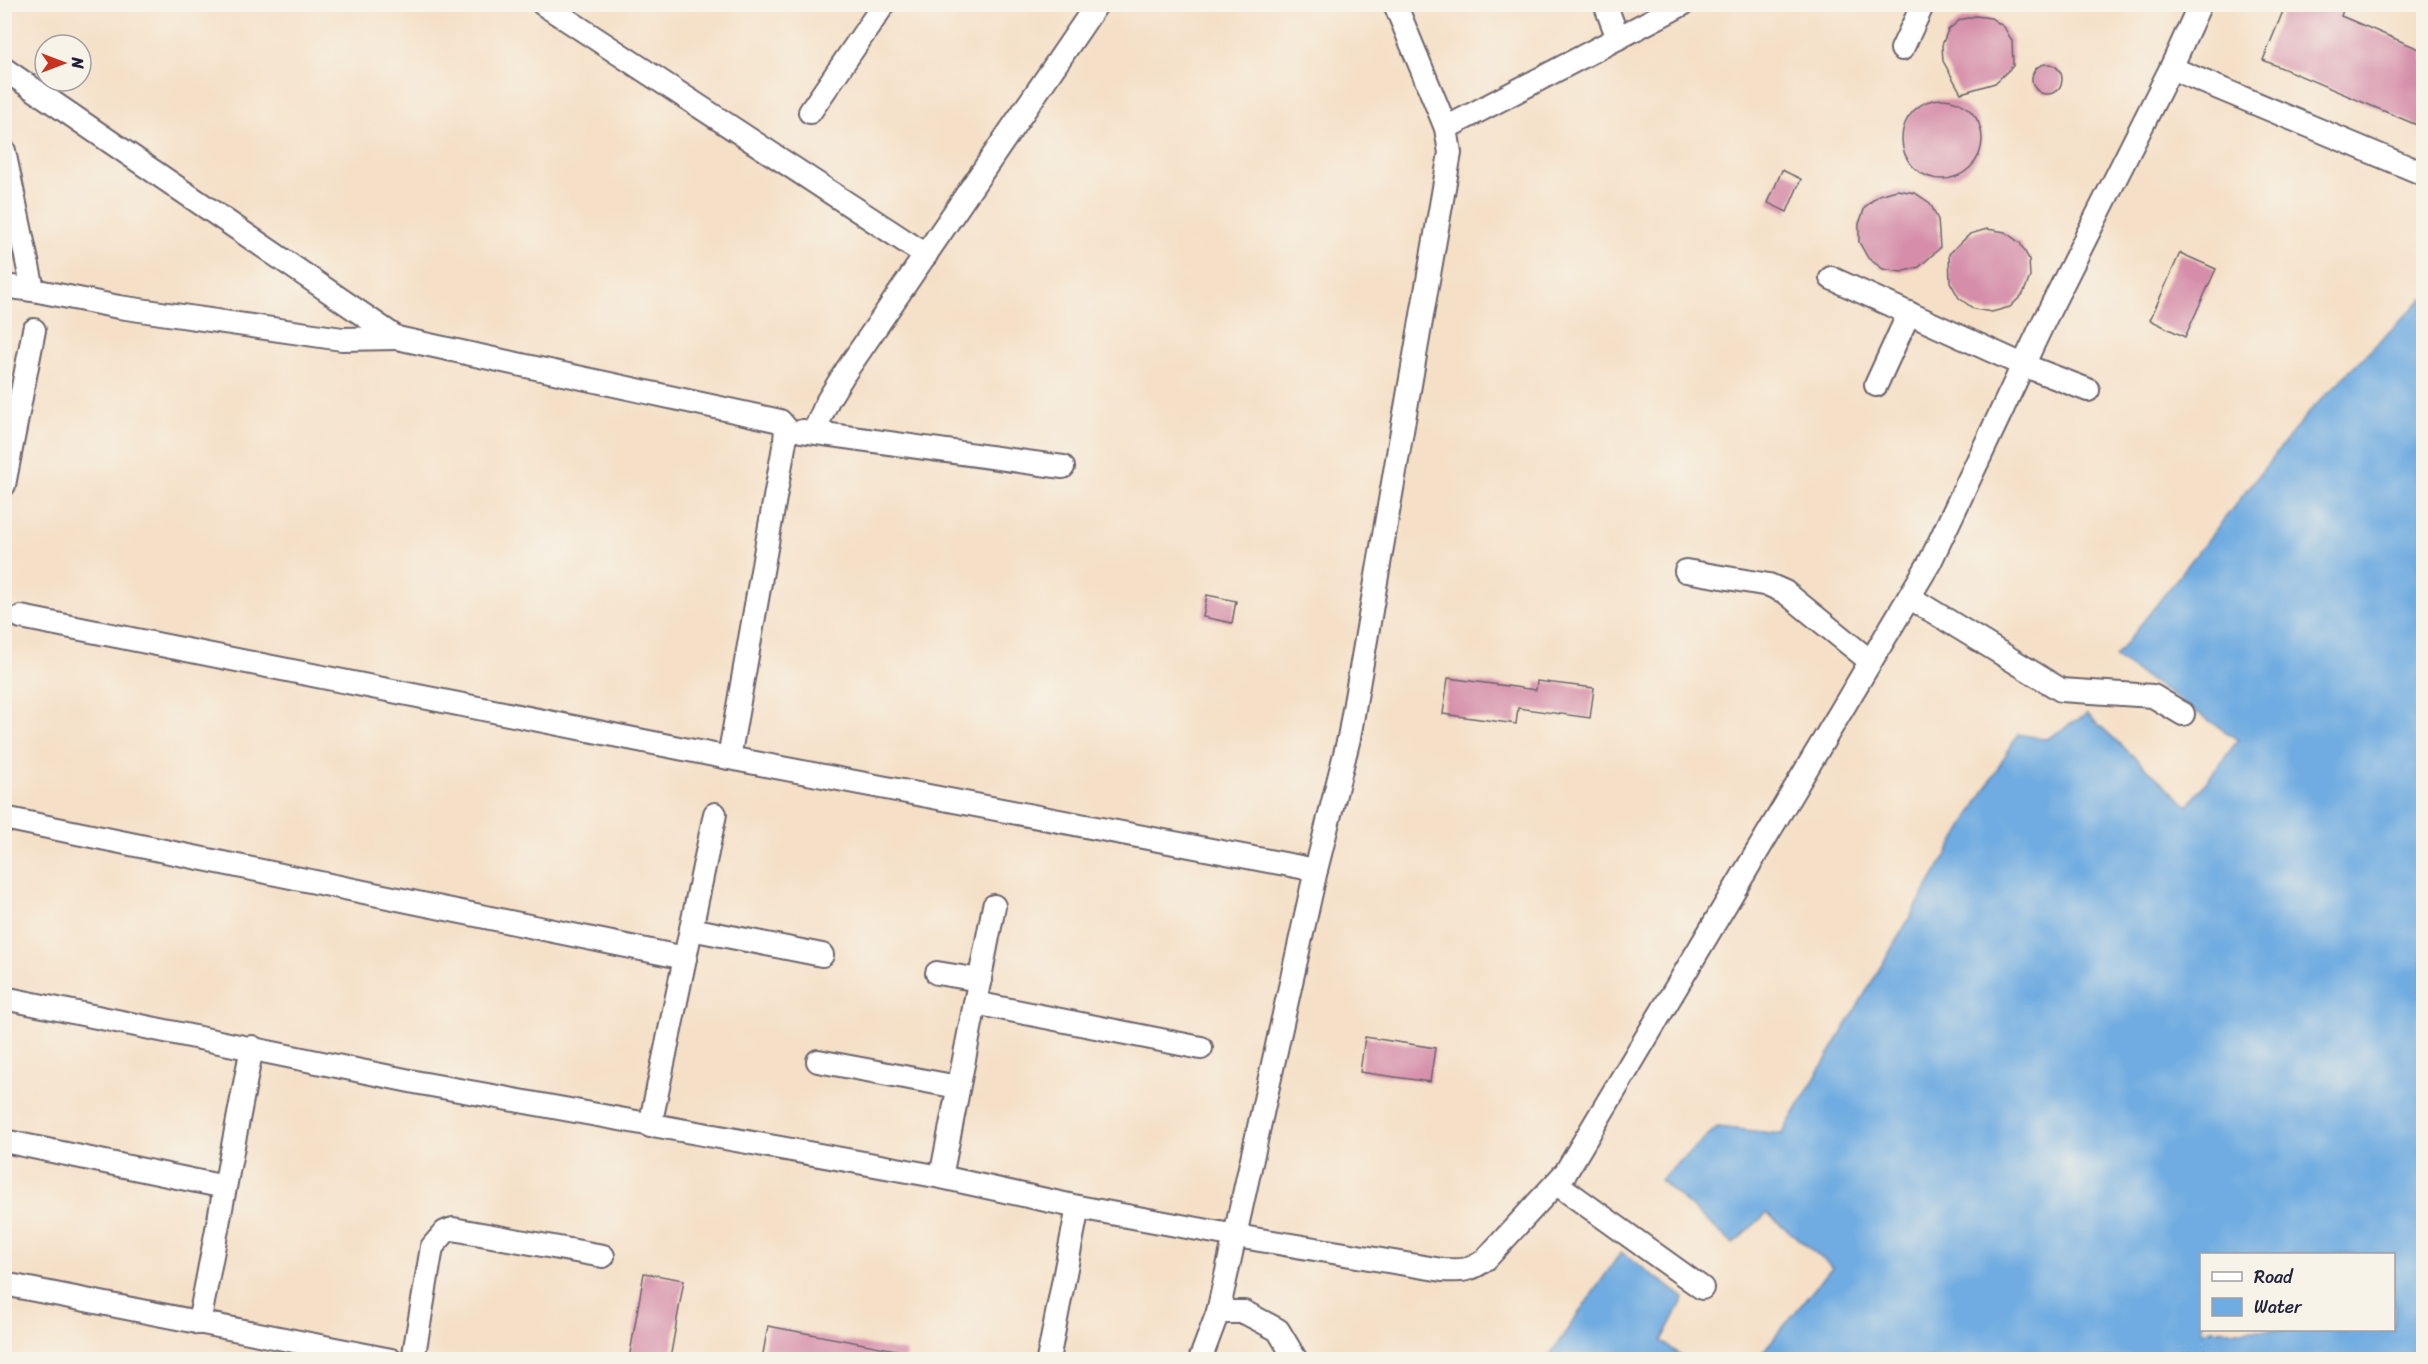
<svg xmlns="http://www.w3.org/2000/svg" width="2428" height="1364" font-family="Sriracha,sans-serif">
	<rect width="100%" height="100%" fill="#f7f3e8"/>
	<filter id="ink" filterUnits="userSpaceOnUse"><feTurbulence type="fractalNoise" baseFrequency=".0167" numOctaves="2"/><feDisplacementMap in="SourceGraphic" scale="12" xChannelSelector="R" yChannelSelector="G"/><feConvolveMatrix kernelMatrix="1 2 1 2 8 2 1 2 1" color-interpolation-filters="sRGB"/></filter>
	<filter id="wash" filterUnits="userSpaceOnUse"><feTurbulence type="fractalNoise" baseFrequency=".008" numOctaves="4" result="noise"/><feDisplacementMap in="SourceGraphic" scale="24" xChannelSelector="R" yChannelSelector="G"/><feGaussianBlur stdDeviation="1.35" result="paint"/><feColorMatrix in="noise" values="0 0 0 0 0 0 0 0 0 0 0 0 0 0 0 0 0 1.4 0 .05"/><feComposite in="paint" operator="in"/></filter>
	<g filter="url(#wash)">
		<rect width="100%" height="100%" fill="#f5e0c7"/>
		<g fill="#6face1" stroke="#48678e" stroke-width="1.5" fill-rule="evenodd">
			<path d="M2423 298V1359H1757L1832 1267 1767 1213 1733 1244 1660 1180 1717 1127 1782 1134 2018 734 2047 739 2087 714 2188 806 2238 740 2115 657 2308 413ZM2202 1254H2394V1330H2202Z"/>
			<polygon points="1621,1252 1684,1298 1662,1341 1685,1359 1547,1359"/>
		</g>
		<g id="blocks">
			<g fill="#d58da9">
				<polygon points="2286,4 2345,4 2341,16 2424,51 2424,128 2263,60"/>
				<polygon points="1975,16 1991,18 2004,27 2012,41 2013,66 1995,83 1961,93 1943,61 1942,45 1948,30 1960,20"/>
				<circle cx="2047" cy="79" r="15"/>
				<circle cx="1942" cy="139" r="40"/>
				<polygon points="1782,170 1801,179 1787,212 1768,203"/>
				<polygon points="1897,190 1915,193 1930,203 1938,220 1940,248 1919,267 1901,272 1883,269 1868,258 1859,242 1859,224 1865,207 1879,195"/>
				<polygon points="1987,229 2005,232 2020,243 2029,259 2030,277 2023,294 2010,307 1992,312 1974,309 1959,298 1950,282 1949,254 1970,234"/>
				<polygon points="2180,253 2216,269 2185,337 2150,320"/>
				<polygon points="1207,595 1236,601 1232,623 1203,617"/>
				<polygon points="1448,678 1536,690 1537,681 1594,688 1590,718 1518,708 1516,724 1443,714"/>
				<polygon points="1365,1037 1435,1048 1430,1082 1360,1072"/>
				<polygon points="644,1273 684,1280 670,1359 629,1359"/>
				<polygon points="768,1326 907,1352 906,1359 762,1359"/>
			</g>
		</g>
	</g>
	<g filter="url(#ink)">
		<use href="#blocks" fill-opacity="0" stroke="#6c646c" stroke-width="1.5"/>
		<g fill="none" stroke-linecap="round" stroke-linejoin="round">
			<g stroke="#6c646c" stroke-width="26">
				<g id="minor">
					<polyline points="543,4 926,255"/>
					<polyline points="1605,4 1618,38"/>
					<polyline points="1902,49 1923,4"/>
					<polyline points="2171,68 2424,174"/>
					<polyline points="4,69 397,338 780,421 786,428 785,441 729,758 1316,870"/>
					<polyline points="810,112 884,4"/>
					<polyline points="1446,128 1683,4"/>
					<polyline points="4,151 33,290 119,307 342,339 397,338"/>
					<polyline points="1831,278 2023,365 2088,390"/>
					<polyline points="4,286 33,290"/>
					<polyline points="1876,385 1909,313"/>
					<polyline points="802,431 1063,467"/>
					<polyline points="814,432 828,400 846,371 1097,4"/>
					<polyline points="4,485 34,330"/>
					<polyline points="1686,571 1769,585 1785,592 1870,661"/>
					<polyline points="1909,597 2061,690 2153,696 2183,714"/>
					<polyline points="21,617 729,758"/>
					<polyline points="4,818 685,958"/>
					<polyline points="691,929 822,955"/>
					<polyline points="937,973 980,980"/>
					<path d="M4 998 420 1083 941 1177 1078 1207 1236 1236 1442 1270C1461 1271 1471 1271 1486 1259L1566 1172 1930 562 2044 321 2171 68 2200 4"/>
					<polyline points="975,1003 1201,1048"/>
					<polyline points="818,1061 958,1087"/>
					<polyline points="650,1126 715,814"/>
					<polyline points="4,1141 225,1187"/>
					<polyline points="941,1177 994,906"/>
					<polyline points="1557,1184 1702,1288"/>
					<polyline points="4,1284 391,1360"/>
					<polyline points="1218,1312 1244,1312 1278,1330 1296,1360"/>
					<polyline points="199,1323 252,1047"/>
					<polyline points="413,1360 432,1247 445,1232 453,1229 603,1256"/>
					<polyline points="1048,1360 1078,1207"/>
					<polyline points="1200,1360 1218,1312 1316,870 1349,738 1450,153 1446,128 1395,4"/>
				</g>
			</g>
			<use href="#minor" stroke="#fff" stroke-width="22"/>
		</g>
	</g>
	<rect width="2428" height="1364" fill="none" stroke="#f7f3e8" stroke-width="24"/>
	<rect x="2200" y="1253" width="195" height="78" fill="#f7f3e8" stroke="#a29fa3" stroke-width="1.5"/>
	<rect x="2212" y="1272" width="30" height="9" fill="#ffffff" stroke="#a29fa3" stroke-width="1.5"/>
	<text x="2254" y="1283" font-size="18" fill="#22223b">Road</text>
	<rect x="2212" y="1298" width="30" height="18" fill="#6face1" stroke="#a29fa3" stroke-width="1.5"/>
	<text x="2254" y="1313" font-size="18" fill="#22223b">Water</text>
	<g transform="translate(63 63) rotate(90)"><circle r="28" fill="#f7f3e8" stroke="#a29fa3" stroke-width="1.5"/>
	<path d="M0-4.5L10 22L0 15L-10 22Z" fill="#c8321e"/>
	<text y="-9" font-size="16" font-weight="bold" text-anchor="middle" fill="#22223b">N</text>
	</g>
</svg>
